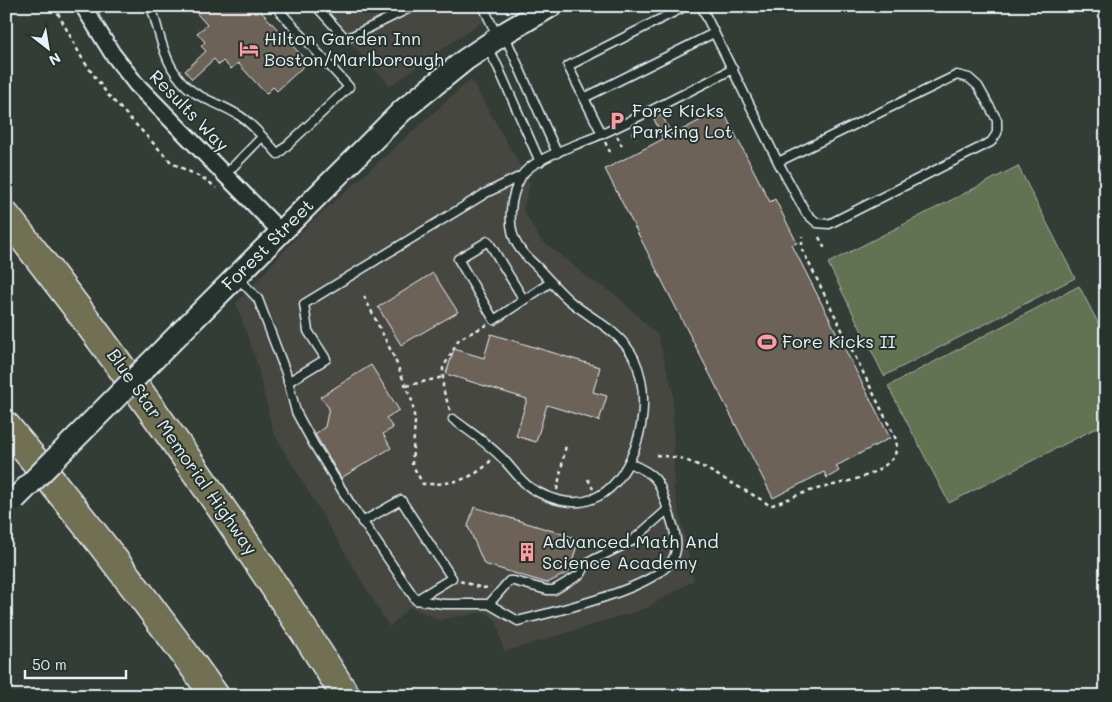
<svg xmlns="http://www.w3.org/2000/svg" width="1112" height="702" font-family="Mali,sans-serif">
	<rect width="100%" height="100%" fill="#343c36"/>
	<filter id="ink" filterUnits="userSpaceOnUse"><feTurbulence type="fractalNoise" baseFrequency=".02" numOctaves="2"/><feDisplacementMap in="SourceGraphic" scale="10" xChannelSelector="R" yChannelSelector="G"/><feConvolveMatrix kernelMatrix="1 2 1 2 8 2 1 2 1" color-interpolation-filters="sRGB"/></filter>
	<g filter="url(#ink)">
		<g fill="#454740">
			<polygon points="316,6 508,6 471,29 390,86"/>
			<polygon points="471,79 530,183 523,210 540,239 589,278 617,296 658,336 673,392 674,489 694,580 647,608 504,652 496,620 485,612 439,620 410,607 389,627 273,432 256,360 236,303 306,227"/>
		</g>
		<g fill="#647253" stroke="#a6b2a6">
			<polygon points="1018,166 1075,278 884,376 828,263"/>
			<polygon points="1079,286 1106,338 1106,423 949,503 888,386"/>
		</g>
		<g fill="#6d6258" stroke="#e8f1f8">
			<polygon points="190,6 256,6 303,57 300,59 305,65 277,91 273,87 266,94 238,63 231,69 223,61 219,65 214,59 192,79 185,71 206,51 201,46 205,42 197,33 207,25"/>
			<polygon points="722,109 770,202 775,199 797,243 792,245 890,438 836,466 839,471 827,478 824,472 773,498 605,169 663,139 654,119 662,115 672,135"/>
			<polygon points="433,273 458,312 401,345 378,307"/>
			<polygon points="491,334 600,367 593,392 607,396 599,421 547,405 536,442 516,436 527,399 446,374 454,349 484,358"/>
			<polygon points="371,365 399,410 386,418 393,428 383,434 391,448 341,478 315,434 325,427 329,408 320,397"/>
			<polygon points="474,507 579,539 569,572 547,583 484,564 468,526"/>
		</g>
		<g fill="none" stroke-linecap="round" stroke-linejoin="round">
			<g stroke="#e8f1f8" stroke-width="11">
				<g id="lane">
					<path d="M151 6C158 27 161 49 172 68 192 101 212 98 240 116 254 125 266 141 278 154L349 87 275 6"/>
					<polyline points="316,6 346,39 414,6"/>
					<polyline points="483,6 497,36"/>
					<polyline points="701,6 778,162 806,213 817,223 829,224 991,142 997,133 997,120 978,86 969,78 957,75 778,162"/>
					<polyline points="505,36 557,153"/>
					<polyline points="487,47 498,67 540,162"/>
					<polyline points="584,98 714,33"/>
					<polyline points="602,134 568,66 686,6"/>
					<polyline points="225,175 262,137"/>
					<polyline points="238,278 258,299 286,373 296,412 313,443 350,503 416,600 444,604 489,604 509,581 514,581 547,590 554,590 581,574 585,566 591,561 632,541 667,510"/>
					<polyline points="524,300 488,241 458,259 494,320 551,282"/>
					<polyline points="288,382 326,359 308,331 304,304 486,193 521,176"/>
					<path d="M453 419C470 432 489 444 503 459 512 468 520 481 531 488 548 499 573 507 592 499 614 491 627 469 635 448 645 420 647 386 634 358 621 332 592 319 571 302 560 293 550 281 540 270 533 262 524 256 518 246 506 227 510 196 521 177 531 158 583 143 602 134 646 114 689 91 733 69"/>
					<polyline points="362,522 401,500 452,578 416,600"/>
					<path d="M489 604 518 621C550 612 666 588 675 554 679 541 673 526 669 513 658 482 662 477 629 463"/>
				</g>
			</g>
			<g stroke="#e8f1f8" stroke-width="19">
				<polyline id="street" points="83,6 112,53 136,84 281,232"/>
			</g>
			<g stroke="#e8f1f8" stroke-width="25">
				<polyline id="secondary" points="167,346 402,111 465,60 508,31 551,6"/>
			</g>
			<g stroke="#e8f1f8" stroke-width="31">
				<g id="highway">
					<path d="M6 216C128 370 240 530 346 696"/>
					<path d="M6 426C79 513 149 603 215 696"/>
				</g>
			</g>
			<g stroke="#e8f1f8" stroke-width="2.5" stroke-dasharray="4 4" stroke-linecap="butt">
				<polyline points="54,6 83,60 108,95 172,163 208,181 216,188"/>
				<polyline points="632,132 636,139"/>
				<polyline points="617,136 622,146"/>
				<polyline points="605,142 610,152"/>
				<polyline points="819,237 826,251"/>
				<path d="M364 296 394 357 412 401 415 422 412 464 423 484C448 485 475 480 491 460"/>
				<polyline points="406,386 443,377"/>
				<polyline points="450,410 443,389 443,368 459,339 487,325"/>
				<path d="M656 455 680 458 703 467 762 500 770 506C786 500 801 493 817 489 844 482 876 478 895 456L897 442 894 435 802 249V236"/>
				<polyline points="588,479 593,489"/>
				<polyline points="557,490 566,445"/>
				<polyline points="460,581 482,588 491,587"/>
			</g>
			<use href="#lane" stroke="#26332d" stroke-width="8"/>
			<use href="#street" stroke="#26332d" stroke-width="15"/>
			<use href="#secondary" stroke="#26332d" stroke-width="21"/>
			<use href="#highway" stroke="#716f52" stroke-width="28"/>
			<g stroke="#e8f1f8" stroke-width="25" stroke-linecap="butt">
				<polyline id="secondary-bridge" points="15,499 167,346"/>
			</g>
			<use href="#secondary-bridge" stroke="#26332d" stroke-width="21"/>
		</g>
	</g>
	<defs>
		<g id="hotel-bare" transform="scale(1.5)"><path d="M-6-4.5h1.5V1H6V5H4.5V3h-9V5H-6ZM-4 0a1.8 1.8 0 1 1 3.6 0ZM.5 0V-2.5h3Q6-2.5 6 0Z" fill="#ff9aa2" stroke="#26332d" stroke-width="2.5" paint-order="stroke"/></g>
		<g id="parking-bare" transform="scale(1.5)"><path d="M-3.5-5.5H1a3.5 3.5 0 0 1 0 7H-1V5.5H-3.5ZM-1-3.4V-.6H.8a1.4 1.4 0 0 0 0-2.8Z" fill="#ff9aa2" stroke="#26332d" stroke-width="2.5" paint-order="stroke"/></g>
		<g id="stadium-bare" transform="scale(1.5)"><path d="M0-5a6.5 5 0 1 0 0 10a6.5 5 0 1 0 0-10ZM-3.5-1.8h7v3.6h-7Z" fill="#ff9aa2" stroke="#26332d" stroke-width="2.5" paint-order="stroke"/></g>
		<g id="building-bare" transform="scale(1.5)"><path d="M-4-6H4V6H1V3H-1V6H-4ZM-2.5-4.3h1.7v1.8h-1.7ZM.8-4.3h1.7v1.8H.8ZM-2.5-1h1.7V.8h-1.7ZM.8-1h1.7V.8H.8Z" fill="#ff9aa2" stroke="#26332d" stroke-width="2.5" paint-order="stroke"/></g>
	</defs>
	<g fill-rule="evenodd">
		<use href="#hotel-bare" x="249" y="49"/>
		<use href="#parking-bare" x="617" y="121"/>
		<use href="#stadium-bare" x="767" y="342"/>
		<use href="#building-bare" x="527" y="552"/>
	</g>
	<g text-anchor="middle" stroke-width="4" stroke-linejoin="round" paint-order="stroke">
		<g font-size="18" fill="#e8f1f8" stroke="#26332d" text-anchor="start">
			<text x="264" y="45">Hilton Garden Inn<tspan x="264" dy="21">Boston/Marlborough</tspan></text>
			<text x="632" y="117">Fore Kicks<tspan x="632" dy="21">Parking Lot</tspan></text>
			<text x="782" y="348">Fore Kicks II</text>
			<text x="542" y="548">Advanced Math And<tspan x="542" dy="21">Science Academy</tspan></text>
		</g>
		<g font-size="18" fill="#e8f1f8" stroke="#26332d">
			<text transform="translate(189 111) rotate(46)" y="6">Results Way</text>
			<text transform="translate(268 245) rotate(-45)" y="6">Forest Street</text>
			<text transform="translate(182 452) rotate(55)" y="6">Blue Star Memorial Highway</text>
		</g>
	</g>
	<rect width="1112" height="702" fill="none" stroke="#26332d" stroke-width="25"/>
	<rect x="12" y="12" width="1087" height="677" fill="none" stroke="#e8f1f8" stroke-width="2" filter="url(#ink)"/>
	<g transform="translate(48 48) rotate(149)" stroke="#26332d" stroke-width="4" paint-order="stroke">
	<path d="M0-4L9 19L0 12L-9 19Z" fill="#e8f1f8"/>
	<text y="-8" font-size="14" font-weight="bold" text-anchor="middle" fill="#e8f1f8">N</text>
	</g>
	<path d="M25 670v8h101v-8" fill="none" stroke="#e8f1f8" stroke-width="2.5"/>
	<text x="32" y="670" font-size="15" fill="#e8f1f8" stroke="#26332d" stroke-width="4" paint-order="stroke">50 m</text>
</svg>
